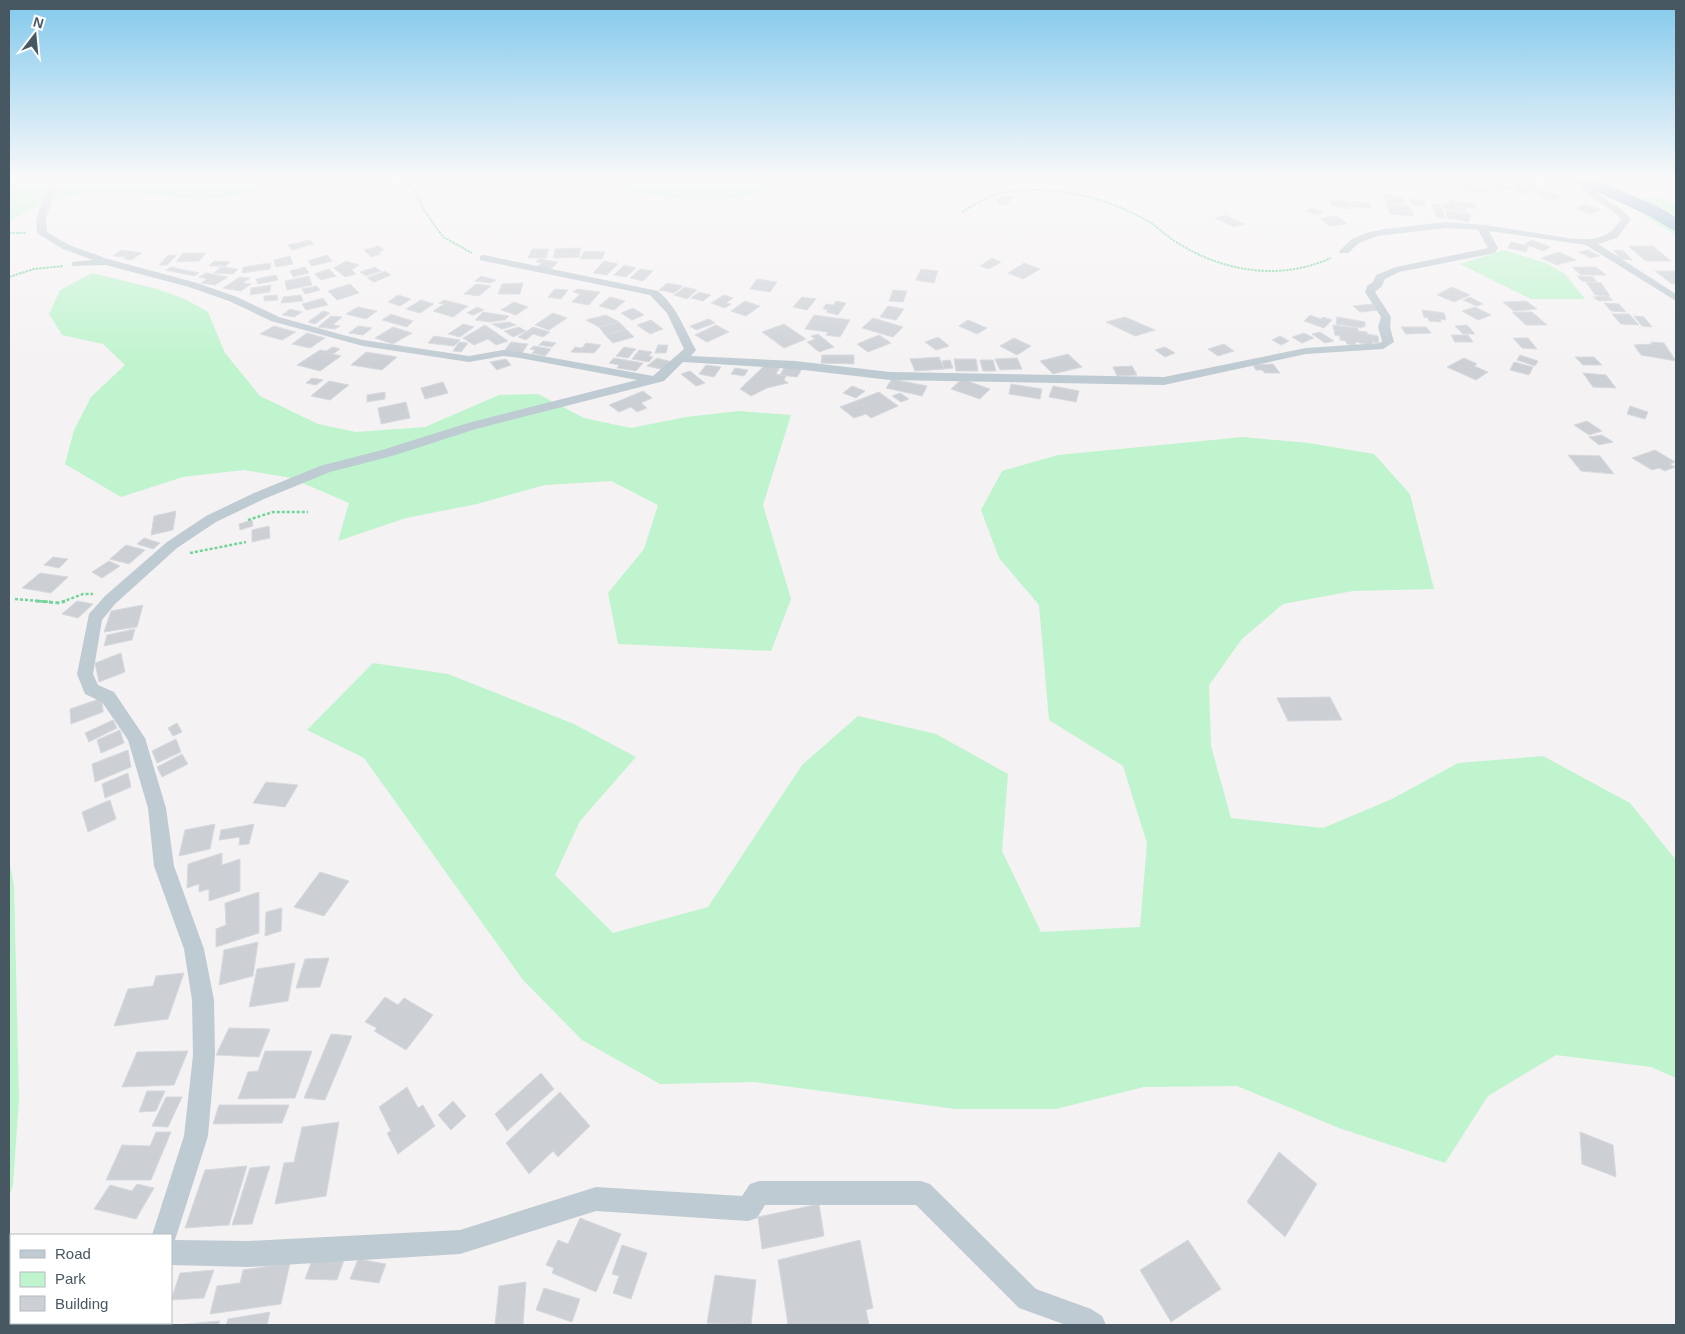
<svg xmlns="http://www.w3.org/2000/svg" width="1685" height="1334" font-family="Helvetica,sans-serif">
	<rect width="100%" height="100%" fill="#f5f2f3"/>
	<g fill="#bff4ce">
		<path d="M9 177H316C288 187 242 196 211 198 148 200 97 179 34 208 25 213 15 216 9 224Z"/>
		<path d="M565 177H776L772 187C760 191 747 197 735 198 678 205 620 189 565 177Z"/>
		<polygon points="1635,198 1658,198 1676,203 1676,236 1622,201"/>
		<polygon points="1504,250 1546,263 1565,274 1585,299 1531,299 1460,264"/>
		<polygon points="92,273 157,289 185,299 208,312 225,353 260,396 318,424 356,432 425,427 499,395 538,394 584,418 631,428 686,417 739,411 791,415 763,505 791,599 771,651 618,644 608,593 644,549 658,505 611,481 545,485 477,504 406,518 338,541 349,503 291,478 244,470 183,477 121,497 65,464 74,430 91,397 125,365 103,344 62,335 49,314 60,290"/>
		<polygon points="1243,437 1309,443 1374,454 1410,494 1434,589 1353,591 1283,604 1242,639 1209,685 1211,746 1231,818 1323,828 1392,799 1458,763 1543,756 1630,803 1676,860 1676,1078 1651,1067 1556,1055 1488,1096 1445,1163 1339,1128 1237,1086 1144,1087 1056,1109 956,1109 755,1082 660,1084 582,1040 523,980 364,758 307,730 373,663 448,674 574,724 636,757 580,821 555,875 613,933 708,907 802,765 858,716 936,734 1008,774 1002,851 1041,932 1140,927 1147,843 1123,766 1049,720 1039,605 999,558 981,510 1002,471 1058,455"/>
		<polygon points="9,859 14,886 19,1099 13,1185 9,1197"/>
	</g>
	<g fill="#ccd0d5" stroke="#d6d9de">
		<polygon points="1548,177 1559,182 1548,185 1536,178"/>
		<polygon points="1493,180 1513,189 1504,191 1484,182"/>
		<polygon points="1519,182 1527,183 1538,188 1524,194 1513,191 1518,188 1510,185"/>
		<polygon points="1462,185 1485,186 1491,193 1468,192"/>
		<polygon points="1542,189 1563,197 1549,200 1532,193"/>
		<polygon points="1382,193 1401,197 1405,204 1387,203"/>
		<polygon points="1000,196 1012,196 1008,205 997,203"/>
		<polygon points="1409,199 1424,201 1426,206 1411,205"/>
		<polygon points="1330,200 1348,201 1350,209 1331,205"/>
		<polygon points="1449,200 1475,204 1476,209 1449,205"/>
		<polygon points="1349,201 1370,203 1371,208 1350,206"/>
		<polygon points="1386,204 1410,206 1414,216 1390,214"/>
		<polygon points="1432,204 1440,205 1445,218 1436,217"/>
		<polygon points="1444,204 1466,209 1465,212 1443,208"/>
		<polygon points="1586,204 1601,210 1590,214 1575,208"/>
		<polygon points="1313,208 1324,212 1316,215 1305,211"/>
		<polygon points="1447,210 1471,214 1469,222 1446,218"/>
		<polygon points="1225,215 1245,224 1234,227 1215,218"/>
		<polygon points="1337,216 1347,224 1329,226 1320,218"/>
		<polygon points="310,240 314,244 292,250 288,245"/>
		<polygon points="1532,240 1550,247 1543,251 1525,244"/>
		<polygon points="1511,242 1529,246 1526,252 1508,248"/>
		<polygon points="379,246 384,250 379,252 381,254 371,257 364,250"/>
		<polygon points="1628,246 1653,246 1671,261 1646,261"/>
		<polygon points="581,248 579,257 553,258 555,249"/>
		<polygon points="532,249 549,249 546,258 528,258"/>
		<polygon points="121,250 142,253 131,260 124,259 127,257 113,256"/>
		<polygon points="1587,250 1600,256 1591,258 1579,252"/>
		<polygon points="1613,250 1624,251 1632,260 1621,259"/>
		<polygon points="584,251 605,252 602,259 580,259"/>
		<polygon points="1559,252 1576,260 1557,265 1541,258"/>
		<polygon points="183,253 206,253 199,261 176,262"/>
		<polygon points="168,255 177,255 167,265 159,265"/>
		<polygon points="327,255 332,261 312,266 308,261"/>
		<polygon points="290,256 293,264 276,267 274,260"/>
		<polygon points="992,258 1001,262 989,269 980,266"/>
		<polygon points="539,259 558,262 551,269 537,267 542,263 536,262"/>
		<polygon points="214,261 230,262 226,266 209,266"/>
		<polygon points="346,261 359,265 352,270 356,274 345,277 334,268"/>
		<polygon points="604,261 618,264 607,275 593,273"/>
		<polygon points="271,263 270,269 242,273 243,267"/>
		<polygon points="1024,263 1040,269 1023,279 1008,273"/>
		<polygon points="624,265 636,268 626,277 614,275"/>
		<polygon points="171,267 199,273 194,276 166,270"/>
		<polygon points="221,267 238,269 233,274 214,273"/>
		<polygon points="305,267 309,273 293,277 290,271"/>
		<polygon points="375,267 381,271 366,276 360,272"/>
		<polygon points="1572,267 1596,267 1606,275 1581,275"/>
		<polygon points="329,269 336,276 321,280 314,274"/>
		<polygon points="640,269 653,271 643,281 630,278"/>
		<polygon points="921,269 938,271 934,283 916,280"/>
		<polygon points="385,271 391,275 374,282 367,278"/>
		<polygon points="1655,271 1676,271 1676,284 1672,284"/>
		<polygon points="206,273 228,277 215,285 201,283 207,279 199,277"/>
		<polygon points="276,275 278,280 258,284 256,279"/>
		<polygon points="309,276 312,285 287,290 285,281"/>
		<polygon points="481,276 496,280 491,283 475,281"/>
		<polygon points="1577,276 1593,277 1597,282 1582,281"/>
		<polygon points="240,277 250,278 243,283 251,284 241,291 223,288"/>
		<polygon points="757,279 777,282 770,292 750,289"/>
		<polygon points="1586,282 1601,283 1610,296 1595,295"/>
		<polygon points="523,283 520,294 498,294 502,284"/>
		<polygon points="667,283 683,286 674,293 659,290"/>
		<polygon points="350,284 359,293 337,300 328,291"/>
		<polygon points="476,284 491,286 479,296 464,294"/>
		<polygon points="271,285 270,292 250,295 251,288"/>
		<polygon points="317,286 320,290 305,294 302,289"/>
		<polygon points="685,287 697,290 687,299 674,295"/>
		<polygon points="1452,287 1470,295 1454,302 1437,295"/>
		<polygon points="555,289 568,290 561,299 548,297"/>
		<polygon points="577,289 600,292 589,305 572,302 580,294 573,292"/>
		<polygon points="893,290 907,291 903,302 889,301"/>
		<polygon points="699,292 711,295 703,301 691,298"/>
		<polygon points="277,295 278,300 264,301 264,296"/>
		<polygon points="301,295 303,301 281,303 283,297"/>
		<polygon points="398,295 411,299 400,306 388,302"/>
		<polygon points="724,295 733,298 726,303 731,304 725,308 711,303"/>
		<polygon points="1607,296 1613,300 1599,301 1593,297"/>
		<polygon points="610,297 625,301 614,310 599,306"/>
		<polygon points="802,297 816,299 807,310 793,307"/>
		<polygon points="1470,297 1483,304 1476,306 1463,300"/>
		<polygon points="323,298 328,305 306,310 302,304"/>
		<polygon points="421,300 434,304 420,313 406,309"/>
		<polygon points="444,300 468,306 453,317 433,311 444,304 439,303"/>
		<polygon points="745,301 760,306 746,316 731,311"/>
		<polygon points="836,301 846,303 838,315 826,312 828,310 823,309 826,304 834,305"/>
		<polygon points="1526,301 1537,309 1514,311 1503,302"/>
		<polygon points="514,302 528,307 516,315 501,310"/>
		<polygon points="1604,303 1619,304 1626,312 1611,311"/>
		<polygon points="1372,304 1379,310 1360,312 1353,306"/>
		<polygon points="888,306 904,309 896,320 880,317"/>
		<polygon points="358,307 377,311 366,319 346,314"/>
		<polygon points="477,307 484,310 473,315 467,313"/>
		<polygon points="1475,307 1491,315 1478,320 1462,311"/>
		<polygon points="633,308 644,315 632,320 621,313"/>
		<polygon points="290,309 302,312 294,317 282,315"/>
		<polygon points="1422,310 1444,313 1446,320 1440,319 1441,322 1429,321 1428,318 1424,317"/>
		<polygon points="323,311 330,313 315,324 308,322"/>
		<polygon points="483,312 509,316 505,320 490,322 475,320"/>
		<polygon points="1512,312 1532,312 1547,325 1526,325"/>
		<polygon points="553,313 567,318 549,330 535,325"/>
		<polygon points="391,314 406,319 413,321 407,327 382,320"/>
		<polygon points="1612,314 1629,314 1639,325 1621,324"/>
		<polygon points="606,315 619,322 599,327 586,320"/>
		<polygon points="814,315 850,320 840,337 826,335 828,332 805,329"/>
		<polygon points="1310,315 1321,319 1323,317 1332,320 1324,328 1304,321"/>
		<polygon points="331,316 342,317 333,325 340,326 335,329 318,327"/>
		<polygon points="1634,316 1644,317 1652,327 1642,326"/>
		<polygon points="1125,317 1155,330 1135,336 1106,322"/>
		<polygon points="1337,317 1365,322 1365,327 1362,326 1362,328 1336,324"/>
		<polygon points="873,318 903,327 893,337 862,328"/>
		<polygon points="709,319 715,323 696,330 690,326"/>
		<polygon points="651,320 663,329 650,334 637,325"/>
		<polygon points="968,320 987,328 977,334 959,326"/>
		<polygon points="509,322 516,325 502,329 492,324"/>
		<polygon points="619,322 626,329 605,335 599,327"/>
		<polygon points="463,324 474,327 460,337 448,334"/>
		<polygon points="784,324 806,339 784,348 762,332"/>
		<polygon points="485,325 508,341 496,345 488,339 474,345 463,338"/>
		<polygon points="716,325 729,332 707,342 695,335"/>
		<polygon points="1333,325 1358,328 1358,331 1367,332 1367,334 1378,336 1379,343 1372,342 1372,345 1355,342 1356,345 1347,344 1346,341 1340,340 1340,336 1335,335"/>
		<polygon points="1467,325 1475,334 1463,334 1455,326"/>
		<polygon points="274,326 296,332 282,340 260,334"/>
		<polygon points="358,326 372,328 363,335 349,333"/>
		<polygon points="393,327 412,333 393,344 375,338"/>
		<polygon points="519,327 526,331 513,337 504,331"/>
		<polygon points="533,327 550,332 543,337 533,334 526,340 518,337"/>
		<polygon points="1401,327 1426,327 1431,333 1406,334"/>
		<polygon points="626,329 634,337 613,343 605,335"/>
		<polygon points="1320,332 1334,341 1325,343 1312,334"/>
		<polygon points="307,333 325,338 310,348 292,344"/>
		<polygon points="1304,333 1314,338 1302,343 1292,337"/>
		<polygon points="818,334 834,347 819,352 807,342 815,339 811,336"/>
		<polygon points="879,335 891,343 868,352 857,344"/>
		<polygon points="1451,335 1468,335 1473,342 1455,342"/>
		<polygon points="434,336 460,340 454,346 428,343"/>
		<polygon points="1280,336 1289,341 1281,345 1272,340"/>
		<polygon points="938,337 949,346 936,350 925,342"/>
		<polygon points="1014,338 1031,346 1017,355 1000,346"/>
		<polygon points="1513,338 1528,338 1537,349 1522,348"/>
		<polygon points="543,341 556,343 552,347 539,345"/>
		<polygon points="459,342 468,343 461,352 453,351"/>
		<polygon points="511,342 528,344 522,353 504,351"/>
		<polygon points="1651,342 1664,343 1676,361 1641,355 1634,345 1652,344"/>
		<polygon points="586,343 601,345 594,353 571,352 575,347 582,348"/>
		<polygon points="1224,344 1234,351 1218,356 1208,349"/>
		<polygon points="658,345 668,345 666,353 655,353"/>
		<polygon points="534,346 551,349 545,356 532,353 535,350 530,349"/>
		<polygon points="333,347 340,349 333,354 341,356 320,371 297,365 320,350 326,351"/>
		<polygon points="624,347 636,349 628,358 616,356"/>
		<polygon points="1165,347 1175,353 1165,357 1155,350"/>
		<polygon points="639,350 652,352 649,356 653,357 649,362 632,359"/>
		<polygon points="366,352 397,357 382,370 351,365"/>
		<polygon points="1068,354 1082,367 1053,374 1040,361"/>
		<polygon points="822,355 854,355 854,364 821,363"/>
		<polygon points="1520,355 1538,361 1535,366 1517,360"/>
		<polygon points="939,357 944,369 915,371 910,359"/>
		<polygon points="1575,357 1594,357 1602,365 1583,365"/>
		<polygon points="614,358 643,363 636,371 617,368 619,365 609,363"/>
		<polygon points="657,358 676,363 665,370 647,366"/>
		<polygon points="1017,358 1022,369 1000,370 995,359"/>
		<polygon points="1464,358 1477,364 1474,366 1488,372 1476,380 1447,367"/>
		<polygon points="506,359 511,365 497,370 490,362"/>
		<polygon points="954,359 976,359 978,371 956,371"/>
		<polygon points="950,360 953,368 944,369 942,361"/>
		<polygon points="980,360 993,360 996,371 983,371"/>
		<polygon points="1514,362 1533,367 1529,375 1510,370"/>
		<polygon points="1273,364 1280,373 1265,373 1262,370 1256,370 1253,365"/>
		<polygon points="706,365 721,367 714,377 699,374"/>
		<polygon points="764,366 780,367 776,374 786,376 784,380 788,383 767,388 751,396 740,389"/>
		<polygon points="785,366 802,369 797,377 780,375"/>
		<polygon points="1132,366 1137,375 1117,376 1113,367"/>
		<polygon points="735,368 748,370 744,376 731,374"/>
		<polygon points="690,371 705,383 696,386 681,374"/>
		<polygon points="1583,373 1606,375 1616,388 1593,387"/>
		<polygon points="312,378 323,380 316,385 306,383"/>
		<polygon points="892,379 927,386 922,396 886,388"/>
		<polygon points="962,379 990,389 980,399 951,389"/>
		<polygon points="329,381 349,385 330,400 311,396"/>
		<polygon points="443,382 448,393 425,399 421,388"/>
		<polygon points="1011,384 1042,389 1040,399 1009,394"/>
		<polygon points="852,386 865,391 856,398 843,393"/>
		<polygon points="1053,386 1079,391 1076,402 1049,397"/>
		<polygon points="643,391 652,398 641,403 647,408 637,412 631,407 619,412 609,405"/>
		<polygon points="385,392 385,399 367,402 367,395"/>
		<polygon points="879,392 898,406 871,418 866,414 854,418 840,407"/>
		<polygon points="900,393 909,399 901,402 892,396"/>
		<polygon points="406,402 410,418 381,424 378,408"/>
		<polygon points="1630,406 1648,412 1645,419 1627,414"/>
		<polygon points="1587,421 1602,431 1589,435 1574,425"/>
		<polygon points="1602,435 1613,442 1599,445 1589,437"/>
		<polygon points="1655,450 1675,462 1670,464 1675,467 1665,471 1659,468 1652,470 1632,458"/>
		<polygon points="1568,455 1600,456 1614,474 1581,471"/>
		<polygon points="176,511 173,530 151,535 154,516"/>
		<polygon points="252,520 253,526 240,530 239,524"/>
		<polygon points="269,526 270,538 252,542 252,530"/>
		<polygon points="144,538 160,543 153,549 137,544"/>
		<polygon points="126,545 145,550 129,564 110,559"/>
		<polygon points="53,557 68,559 59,568 44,565"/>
		<polygon points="109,561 120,566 102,578 92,572"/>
		<polygon points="40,573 68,577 51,593 22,588"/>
		<polygon points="77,601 93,604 78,618 62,614"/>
		<polygon points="143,605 137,627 104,632 111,611"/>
		<polygon points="135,629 132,640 104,646 107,635"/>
		<polygon points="121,653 125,672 99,682 95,663"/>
		<polygon points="1330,697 1342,720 1288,721 1277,698"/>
		<polygon points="102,698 103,712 71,724 70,709"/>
		<polygon points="113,720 117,728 89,742 85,733"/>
		<polygon points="177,723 182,732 173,736 168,728"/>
		<polygon points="120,730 124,743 101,753 97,740"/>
		<polygon points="176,739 181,752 157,763 152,751"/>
		<polygon points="128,750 131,767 95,782 92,764"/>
		<polygon points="182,754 188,764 162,777 157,767"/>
		<polygon points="128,773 131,787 105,798 102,784"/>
		<polygon points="266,782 298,785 285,807 253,803"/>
		<polygon points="110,800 116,819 88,832 82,812"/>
		<polygon points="215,824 210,849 179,856 185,830"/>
		<polygon points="254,824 249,844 239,845 240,837 219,840 221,830"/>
		<polygon points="222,853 222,865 240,859 240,891 209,901 209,889 199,892 199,884 187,888 188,864"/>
		<polygon points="320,872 349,881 324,916 294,907"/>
		<polygon points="259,892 259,933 216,947 216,929 226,925 225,903"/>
		<polygon points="282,908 281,931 265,936 266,912"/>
		<polygon points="258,942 253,976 219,985 224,950"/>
		<polygon points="329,958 320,987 296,988 305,959"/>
		<polygon points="295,963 288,1001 249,1007 257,969"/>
		<polygon points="184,973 168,1019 114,1026 128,989 153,986 156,976"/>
		<polygon points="385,997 398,1005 404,998 433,1015 406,1050 374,1031 377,1028 365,1022"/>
		<polygon points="229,1028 270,1029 259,1057 216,1055"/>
		<polygon points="331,1034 352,1036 325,1100 304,1098"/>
		<polygon points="188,1051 174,1085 122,1087 137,1052"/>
		<polygon points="265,1051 312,1051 295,1098 238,1099 248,1072 258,1071"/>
		<polygon points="541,1073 554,1089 507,1131 495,1114"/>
		<polygon points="407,1087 418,1108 423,1105 435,1126 398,1154 387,1133 391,1131 379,1107"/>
		<polygon points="147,1091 165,1091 156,1111 139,1112"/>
		<polygon points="560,1092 590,1126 558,1157 553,1151 529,1174 506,1143"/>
		<polygon points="166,1097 182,1097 168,1127 152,1126"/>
		<polygon points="453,1101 466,1116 451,1130 438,1115"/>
		<polygon points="219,1105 289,1105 282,1123 213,1124"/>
		<polygon points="339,1122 326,1196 275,1204 284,1163 294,1162 302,1127"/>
		<polygon points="156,1132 171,1132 151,1180 106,1180 122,1145 150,1146"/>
		<polygon points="1580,1132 1613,1145 1616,1177 1582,1164"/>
		<polygon points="1279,1152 1317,1184 1285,1237 1247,1202"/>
		<polygon points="247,1166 229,1225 185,1228 205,1170"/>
		<polygon points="270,1166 252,1224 232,1225 250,1168"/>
		<polygon points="137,1184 154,1188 136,1219 94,1209 110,1185 132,1191"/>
		<polygon points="819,1204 824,1236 762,1249 758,1217"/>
		<polygon points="580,1218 621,1234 596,1292 552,1273 554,1268 546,1265 558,1240 568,1244"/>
		<polygon points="860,1240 873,1308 866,1310 869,1325 788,1325 778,1260"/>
		<polygon points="1188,1240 1221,1289 1171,1322 1140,1270"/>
		<polygon points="622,1245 647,1253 631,1299 613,1293 619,1276 612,1274"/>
		<polygon points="358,1259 386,1264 379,1283 350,1279"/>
		<polygon points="312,1260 344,1260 337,1280 305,1279"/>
		<polygon points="290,1263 281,1304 210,1314 217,1286 240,1283 243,1270"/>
		<polygon points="214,1270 204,1298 171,1300 180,1273"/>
		<polygon points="715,1275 756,1280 751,1325 707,1323"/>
		<polygon points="526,1282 523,1325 495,1325 499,1286"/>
		<polygon points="544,1288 580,1299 572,1322 536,1310"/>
		<polygon points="270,1312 267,1325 226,1325 228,1319"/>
		<polygon points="220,1321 218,1325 175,1325"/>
		<polygon points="72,1323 115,1323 114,1325 80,1325 71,1324"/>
	</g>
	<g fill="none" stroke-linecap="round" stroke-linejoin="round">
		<g stroke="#7296b0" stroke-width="1">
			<polygon id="highway" points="1570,177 1590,177 1661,209 1676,218 1676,230 1670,228 1649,215 1572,180"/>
		</g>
		<g stroke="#74d59b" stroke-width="2" stroke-dasharray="2.5 1" stroke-linecap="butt">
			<polyline points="393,177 413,188 424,210 443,237 472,253"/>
			<path d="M962 212C974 205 986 197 999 194 1047 183 1103 196 1146 220 1157 226 1165 235 1176 242 1223 272 1280 281 1331 258"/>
			<polyline points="9,233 26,233"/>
			<polyline points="9,277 34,269 63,266"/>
		</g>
		<g stroke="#74d59b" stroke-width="2.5" stroke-dasharray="3 2" stroke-linecap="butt">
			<polyline points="248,520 273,512 308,512"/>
			<polyline points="190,553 246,542"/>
			<polyline points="15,599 50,602"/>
			<polyline points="62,602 83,594 93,594"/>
		</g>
		<polyline stroke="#74d59b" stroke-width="3" stroke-dasharray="4 2.5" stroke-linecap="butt" points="36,601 60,603 65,601"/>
		<g fill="#bfcbd2" fill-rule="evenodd">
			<path d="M47 177H56L57 183 46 219 47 232 69 245 108 259 197 283 237 297 279 317 343 335 363 340 469 356 503 350 520 352 653 376 684 349 667 313 650 295 484 261 480 260V256L484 255 658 291C677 307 684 328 696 350L691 356 795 361 890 372 1164 377 1306 348 1380 343 1382 341 1378 327 1381 317 1365 292 1367 286 1373 282 1376 275 1396 267 1488 248 1478 230 1446 228 1377 236 1359 243 1348 253H1340L1339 251 1352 239 1366 233 1385 229 1446 222 1486 225 1567 238C1591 240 1607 242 1621 219 1607 203 1586 200 1577 179L1584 177C1597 200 1616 200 1631 219L1617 238 1598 244 1676 294V301L1586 245 1489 231 1498 248 1495 253 1399 272 1385 279 1382 286 1375 292 1391 317 1390 327 1394 342 1383 349 1306 354 1164 385 890 380 795 369 683 362 664 381 476 429 392 456 330 472 264 499 216 522 177 548 115 604 102 620 93 674 98 685 114 692 145 738 166 808 174 866 204 949 214 1000 215 1055 208 1136 175 1240 248 1241 460 1230 596 1187 742 1196 750 1184 759 1181H921L930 1184 1036 1289 1091 1309 1102 1316 1106 1325H1066L1019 1308 916 1205H765L757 1218 748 1221 596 1211 460 1254 248 1267 171 1265V1235H152L184 1136 193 1055 192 1000 184 949 154 866 148 808 128 740 102 702 85 694 77 674 89 614 105 596 167 542 206 516 254 493 320 466 382 450 468 423 637 380 520 358 503 356 469 362 363 346 271 321 229 301 189 287 106 265 72 266V262L93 260 63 249 37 233 36 219 49 183Z"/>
			<polygon points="135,1323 161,1323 160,1325 134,1325"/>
		</g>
		<use href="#highway" fill="#87abc4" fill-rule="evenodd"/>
	</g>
	<linearGradient id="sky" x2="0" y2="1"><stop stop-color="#82c9ec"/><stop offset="0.49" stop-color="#faf9fa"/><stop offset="1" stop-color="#faf9fa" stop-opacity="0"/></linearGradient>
	<rect width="1685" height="364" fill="url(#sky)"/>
	<rect width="1685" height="1334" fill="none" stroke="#485862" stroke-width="20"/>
	<rect x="10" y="1234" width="162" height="90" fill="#ffffff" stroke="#b6bcc0"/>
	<rect x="20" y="1250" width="25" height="8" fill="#bfcbd2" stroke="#b6bcc0"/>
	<text x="55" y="1259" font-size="15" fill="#485862">Road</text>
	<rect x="20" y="1272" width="25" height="15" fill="#bff4ce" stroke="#b6bcc0"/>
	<text x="55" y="1284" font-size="15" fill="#485862">Park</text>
	<rect x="20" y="1296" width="25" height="15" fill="#ccd0d5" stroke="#b6bcc0"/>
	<text x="55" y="1309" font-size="15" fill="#485862">Building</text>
	<g transform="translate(35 35) rotate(16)" stroke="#ffffff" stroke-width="4" paint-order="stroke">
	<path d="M0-4L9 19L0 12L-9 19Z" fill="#485862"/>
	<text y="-8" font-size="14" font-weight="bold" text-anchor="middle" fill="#485862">N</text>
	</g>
</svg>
